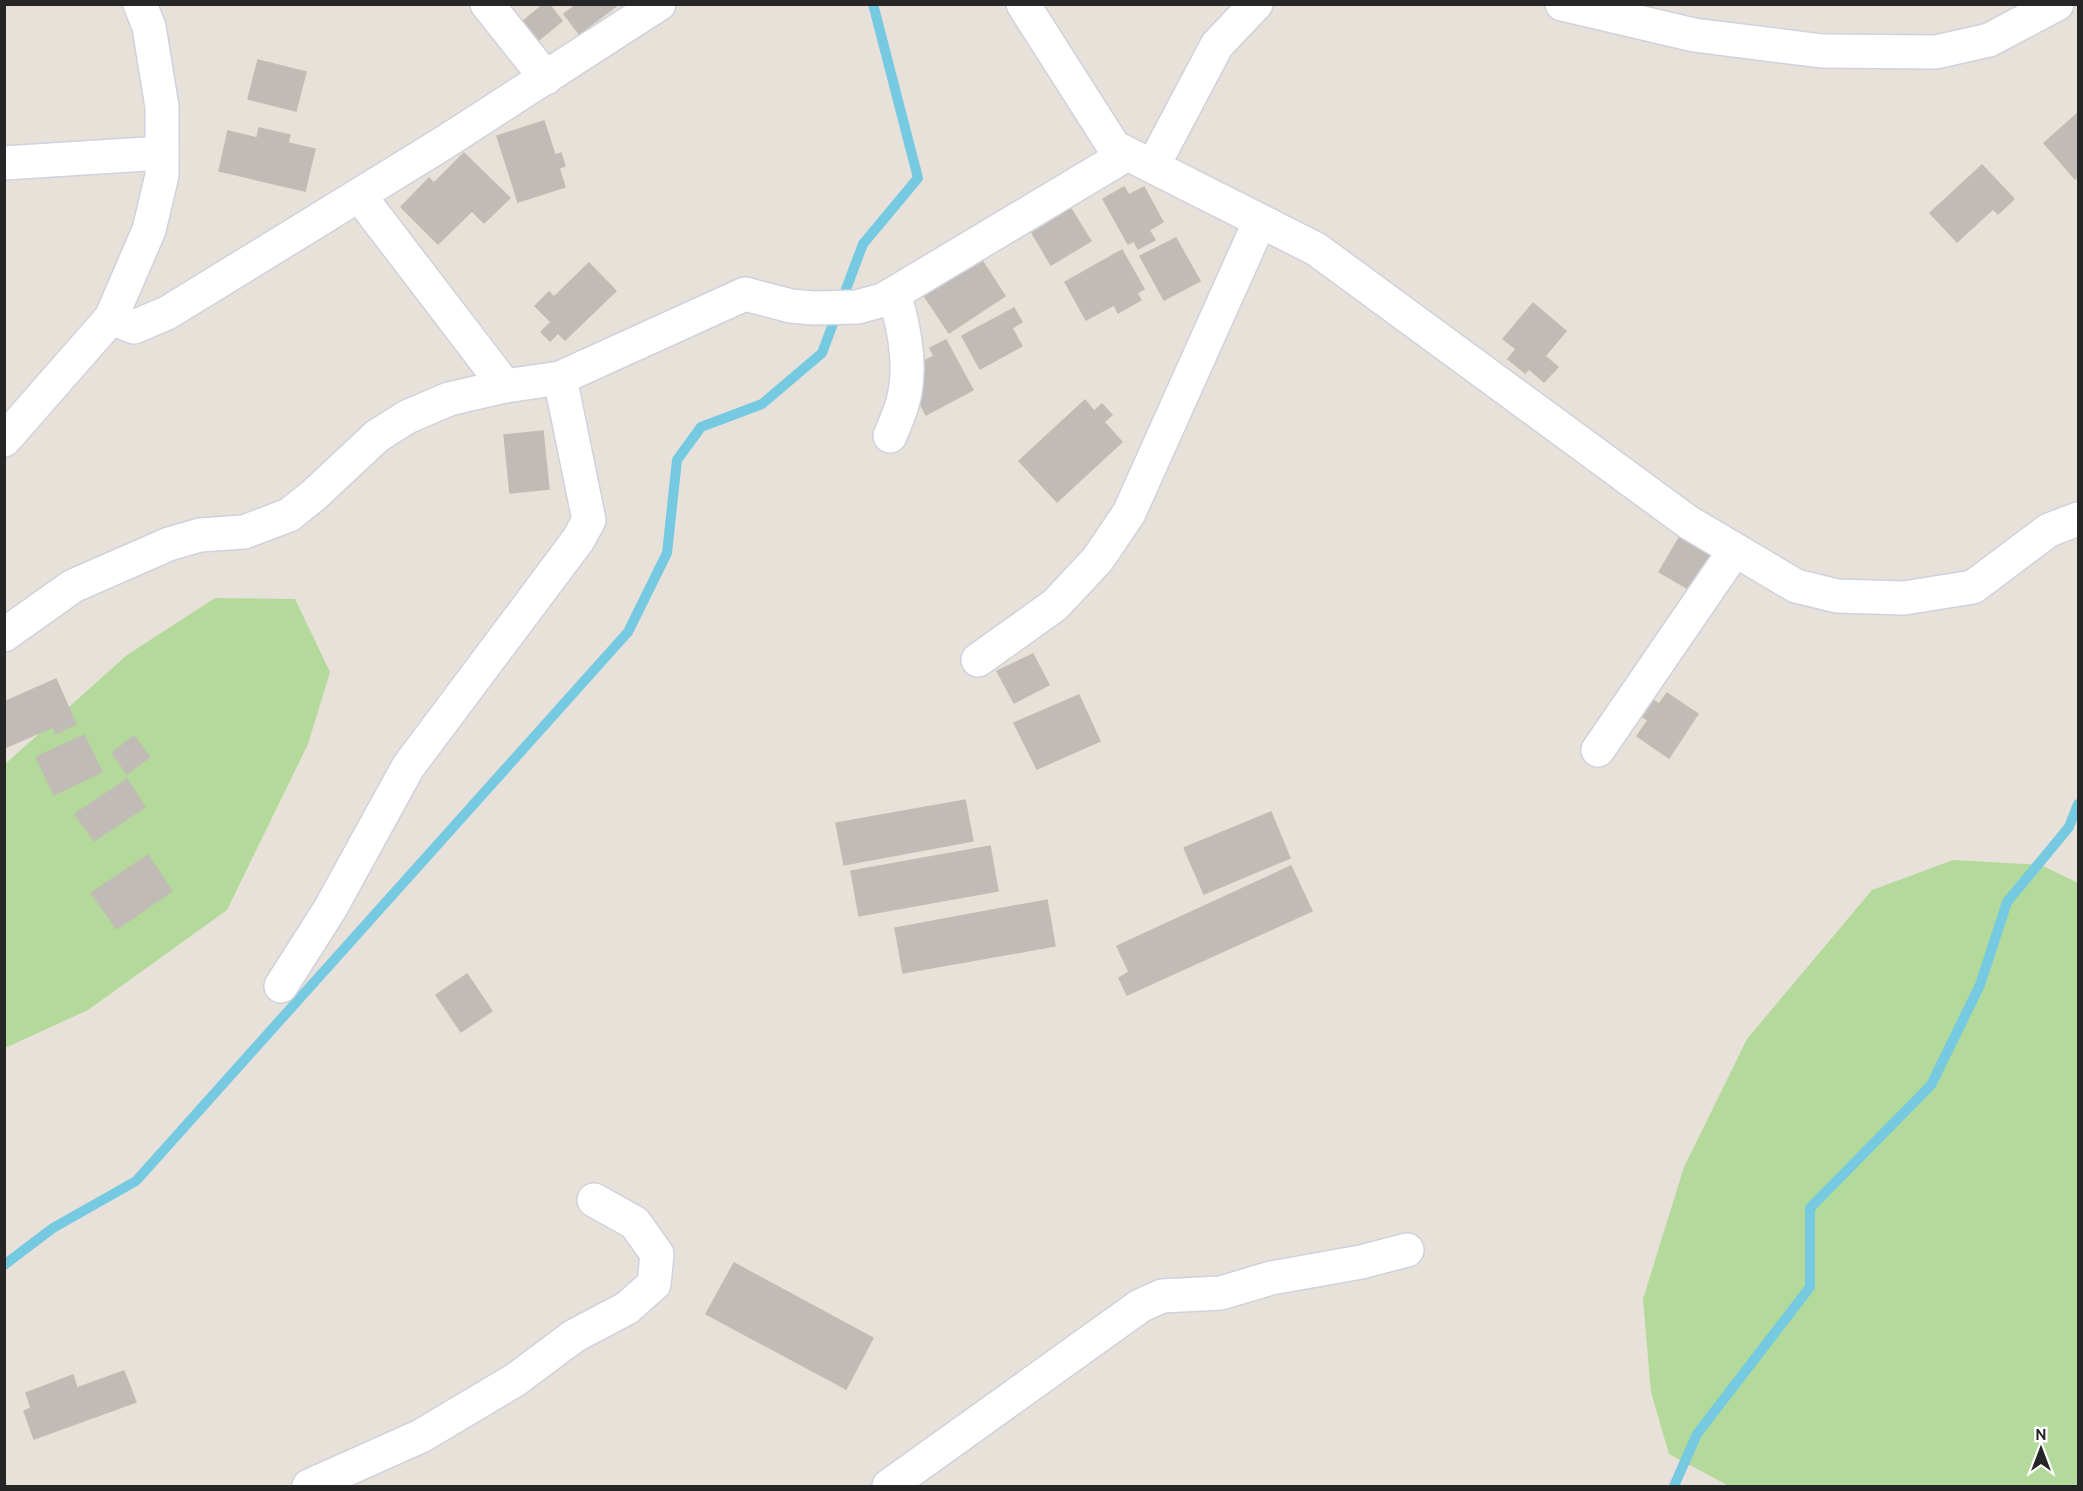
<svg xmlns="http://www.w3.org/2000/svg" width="2083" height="1491" font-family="Cabin,sans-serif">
	<rect width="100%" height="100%" fill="#e8e1d9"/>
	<g fill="#b3da9a">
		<polygon points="215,598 295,599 330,672 308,744 227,910 88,1010 5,1048 4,765 127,655"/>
		<polygon points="1953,860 2041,865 2078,883 2078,1486 1729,1486 1669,1454 1651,1392 1643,1299 1684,1167 1747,1039 1872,890"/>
	</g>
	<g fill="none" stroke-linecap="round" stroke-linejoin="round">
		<g stroke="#75cae1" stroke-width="10">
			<polyline points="4,1265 53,1228 136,1181 628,632 667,553 677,460 701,427 762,404 822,353 863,244 918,178 873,4"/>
			<polyline points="1674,1486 1697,1434 1810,1287 1810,1208 1931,1085 1980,985 2007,902 2069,827 2078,804"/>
		</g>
	</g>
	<g fill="#c0bbb6" stroke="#c3bcb3" stroke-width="1.5">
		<polygon points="544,4 549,4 562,21 539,40 523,21"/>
		<polygon points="577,4 619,4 579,34 564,14"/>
		<polygon points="258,60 306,72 296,111 248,99"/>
		<polygon points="2078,113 2078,176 2075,179 2044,143"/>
		<polygon points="544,121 555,155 561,153 565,166 559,168 565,187 518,202 497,136"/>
		<polygon points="259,128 290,135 288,143 315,149 305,191 219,171 228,131 257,138"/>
		<polygon points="464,153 510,198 484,223 472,211 438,244 401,207 429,178 434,183"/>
		<polygon points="1982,165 2014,199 1998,214 1993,209 1957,242 1930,213"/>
		<polygon points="1124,187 1129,195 1144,187 1163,222 1149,230 1155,240 1138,249 1134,241 1128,244 1103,199"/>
		<polygon points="1071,209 1091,241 1051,265 1032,233"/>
		<polygon points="1176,238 1200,281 1164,300 1140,256"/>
		<polygon points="1122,250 1144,289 1137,293 1141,300 1118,313 1114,305 1086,320 1065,282"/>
		<polygon points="979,256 1005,296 949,333 923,294"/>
		<polygon points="589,263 616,291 565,340 558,333 550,341 541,332 551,322 535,306 549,292 554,297"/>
		<polygon points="1533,303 1566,331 1545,356 1558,367 1544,382 1529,369 1525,373 1508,359 1516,349 1503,339"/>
		<polygon points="1014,308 1022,322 1012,328 1022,346 980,369 962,336"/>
		<polygon points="946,340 973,390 926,415 912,388 911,368 934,356 930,348"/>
		<polygon points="1085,400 1094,411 1102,404 1112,415 1104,422 1122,442 1057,502 1019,461"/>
		<polygon points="543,431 549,489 510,493 504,435"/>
		<polygon points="1679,538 1712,557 1692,591 1659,572"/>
		<polygon points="1033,654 1049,685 1014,703 997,671"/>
		<polygon points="56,679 76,724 56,734 53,727 4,748 4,702"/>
		<polygon points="1667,693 1698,714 1669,758 1637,736 1648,720 1643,717 1653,700 1659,704"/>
		<polygon points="1079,695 1100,741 1037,769 1014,723"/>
		<polygon points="84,735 102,772 54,795 36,757"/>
		<polygon points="134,736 150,757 127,774 112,753"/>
		<polygon points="127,779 145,807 94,841 75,814"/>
		<polygon points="965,800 973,841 844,865 836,823"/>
		<polygon points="1271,812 1290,858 1204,894 1184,848"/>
		<polygon points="990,846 998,891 859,916 851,871"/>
		<polygon points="148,855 172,891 117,929 91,893"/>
		<polygon points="1291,866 1312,911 1127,995 1119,978 1129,972 1117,946"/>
		<polygon points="1047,900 1055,946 903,973 895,928"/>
		<polygon points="467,974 492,1011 461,1032 436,995"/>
		<polygon points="734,1263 873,1338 846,1389 706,1314"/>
		<polygon points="124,1371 136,1402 34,1439 24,1411 31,1408 26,1393 73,1375 77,1388"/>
	</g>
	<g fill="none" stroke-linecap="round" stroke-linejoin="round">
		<g stroke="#cfd2de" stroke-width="36">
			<g id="minor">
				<polyline points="487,4 546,78"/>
				<polyline points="1023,4 1114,147 1316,249 1688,522 1796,586 1837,596 1904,598 1973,587 2049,530 2078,519"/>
				<polyline points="1562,4 1694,35 1822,51 1936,52 1989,40 2057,4"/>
				<polyline points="4,163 162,153"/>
				<polyline points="1153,166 1217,45 1256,4"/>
				<polyline points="111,318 134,327 167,313 442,144 659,4"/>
				<polyline points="560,378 745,294 791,306 814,308 857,307 883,300 1127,154"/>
				<path d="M890 436C894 426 899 415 902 405 913 369 905 329 894 294"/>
				<polyline points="4,440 111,318 149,230 162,175 162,107 149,27 140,4"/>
				<polyline points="4,635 73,586 169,544 200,535 244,532 289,515 314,495 377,436 407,417 449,399 505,386"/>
				<polyline points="978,660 1055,605 1098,559 1129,513 1260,221"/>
				<polyline points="1598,750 1735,550"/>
				<polyline points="281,986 330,909 408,767 578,540 589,520 560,378 505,386 359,195"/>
				<polyline points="309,1486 421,1436 515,1380 574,1336 627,1308 654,1284 657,1254 635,1223 594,1200"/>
				<polyline points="889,1486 1140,1306 1162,1296 1221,1293 1271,1278 1361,1262 1407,1250"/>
			</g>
		</g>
		<use href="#minor" stroke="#fff" stroke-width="33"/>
	</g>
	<rect width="2083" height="1491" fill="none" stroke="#262626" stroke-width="12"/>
	<g transform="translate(2041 1449)" stroke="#ffffff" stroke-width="4.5" paint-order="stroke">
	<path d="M0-4.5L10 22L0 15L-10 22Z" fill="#262626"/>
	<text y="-9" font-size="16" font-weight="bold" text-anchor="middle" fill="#262626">N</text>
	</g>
</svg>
